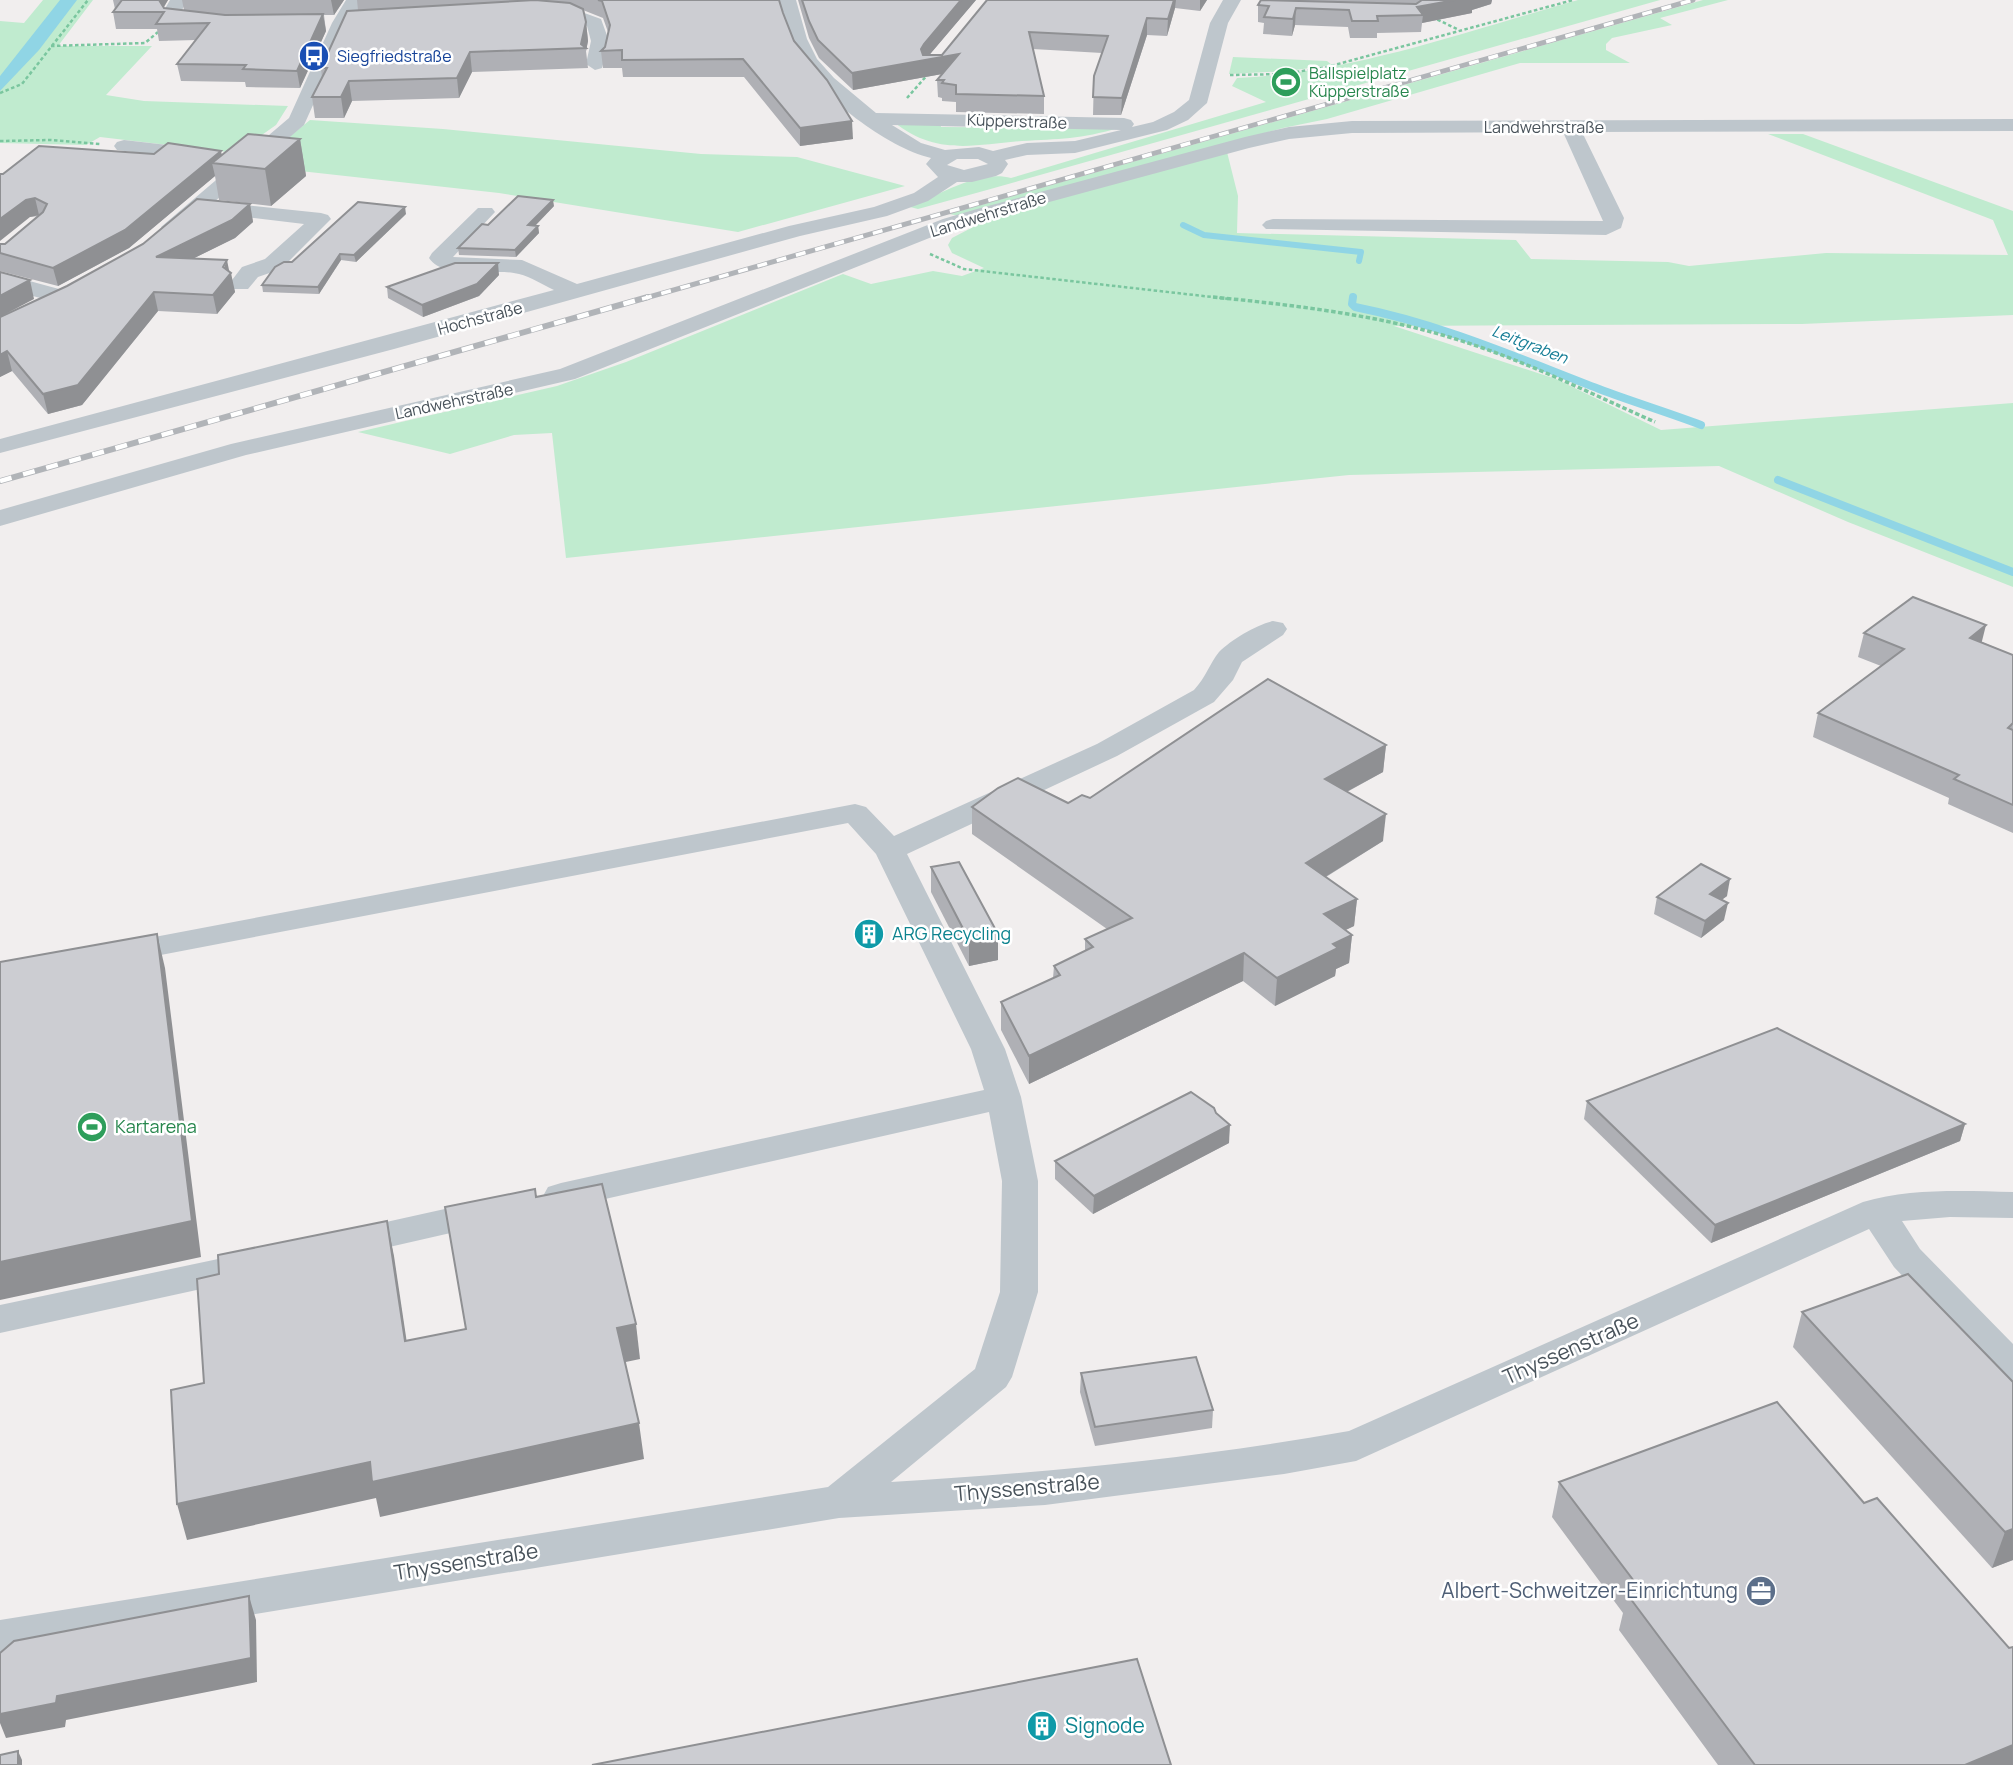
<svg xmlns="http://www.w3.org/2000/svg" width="2013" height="1765" font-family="Manrope,sans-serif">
	<rect width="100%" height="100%" fill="#f1eeee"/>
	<g fill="#c0ebcf">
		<polygon points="43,0 93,0 58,46 152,46 106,95 144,101 288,106 276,125 236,153 100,137 86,145 0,143 0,21 24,23"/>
		<path d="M1578 0H1660L987 190 918 209 910 207C938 195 980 169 1011 178L1266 102 1232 86 1237 78C1354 73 1467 31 1578 0Z"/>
		<polygon points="1703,0 1728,0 1660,18 1672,25 1612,38 1606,44 1606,50 1630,63 1520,63 1327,119 1283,128 961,216 949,214"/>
		<polygon points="1233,57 1327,61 1332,65 1288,71 1229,74"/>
		<polygon points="310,120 443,129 701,154 797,157 905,186 738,232 499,193 264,167 272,151"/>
		<path d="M940 121 941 127 1118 128C1082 139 1058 139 1022 141 974 145 936 156 894 122Z"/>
		<polygon points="1768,134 1803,134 2013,211 2013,315 1802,324 1394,326 1556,379 1661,430 2013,403 2013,587 1848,522 1719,466 1349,475 566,558 552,433 514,435 450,454 358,432 557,386 626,362 843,274 871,284 933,271 962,276 984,268 952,253 948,245 952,238 998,214 1227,152 1238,196 1237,233 1516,240 1531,259 1668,262 1689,266 1826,253 2008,255 1993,220"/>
	</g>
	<polygon fill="#90d5e5" points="60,0 77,0 39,50 0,91 0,76"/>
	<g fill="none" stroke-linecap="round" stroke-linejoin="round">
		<polyline stroke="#90d5e5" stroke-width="6" points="1183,225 1204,235 1361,252 1359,261"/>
		<g stroke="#90d5e5" stroke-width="8">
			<path d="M1353 297 1352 304 1355 307C1441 324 1518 358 1599 389 1633 402 1667 412 1701 425"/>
			<polyline points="1778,480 2013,572"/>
		</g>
		<g stroke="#7ac69f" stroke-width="2.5" stroke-dasharray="3.5 2.5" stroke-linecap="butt">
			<polyline points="1432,17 1459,30"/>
			<polyline points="51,46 145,43 158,32"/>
			<polyline points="1230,75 1284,74 1327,67 1573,0"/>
			<polyline points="0,93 22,84 88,0"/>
			<polyline points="907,98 929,73"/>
			<polyline points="0,141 51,140 100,144"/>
			<polyline points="930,254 964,269 1230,299"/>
		</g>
		<path stroke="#7ac69f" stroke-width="3.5" stroke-dasharray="4.5 2.5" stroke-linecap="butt" d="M1213 297C1292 305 1372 314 1449 337 1520 358 1587 392 1655 422"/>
		<g fill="#bec6cc" fill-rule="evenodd">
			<polygon points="170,0 188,0 180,13 206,17 215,22 206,27 168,22 162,14"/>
			<path d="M346 0H364L350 23 304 125 214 202 321 213 328 215 331 219 281 269 258 277 248 289H232L229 284 242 267 265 259 304 224 202 212C191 222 181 235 165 231L161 227 289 118 332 23Z"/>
			<path d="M778 0H796L807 39 817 59 834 78 876 113 1124 118 1131 120 1134 124 1132 127 1153 122 1174 112 1189 100 1210 23 1223 0H1241L1228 23 1207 103 1188 120 1167 130 1075 153 1027 155 1005 160 1008 164 1002 173 996 176 972 182H957L928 201 887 216 800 236 394 349 0 453V439L554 290C543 285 531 277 519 274 494 267 446 282 429 258L432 253 478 208H492L495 212 453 257 522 260 577 284 789 226 874 207 914 193 938 177 926 164 931 158C886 147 821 97 797 57 787 40 784 19 778 0ZM892 125 1121 130 1075 141 1027 143 993 151 979 147 945 150 921 143ZM957 159H978L988 164 964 170 947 165Z"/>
			<polygon points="545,8 576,10 601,19 609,41 602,68 595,70 586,64 591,41 587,26 573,20 539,17 536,13 539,9"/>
			<polygon points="2013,119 2013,131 1582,132 1624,218 1621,228 1606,235 1266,229 1262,225 1266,221 1273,219 1603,221 1563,132 1352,133 1289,139 1249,148 957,227 575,379 246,455 0,526 0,510 231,444 560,369 943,219 977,209 1245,137 1289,127 1352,121"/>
			<polygon points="124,140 202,149 209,151 212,155 209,159 202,161 117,150 114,146 117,142"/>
			<polygon points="0,273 70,292 73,297 70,302 62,304 0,287"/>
			<path d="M1273 621 1283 623 1287 629 1283 635 1242 662 1233 680 1214 702 1117 756 907 854 1005 1049 1021 1097 1038 1181V1292L1012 1377 1006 1387 891 1482C1045 1473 1198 1458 1349 1431L1863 1202C1910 1188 1964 1191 2013 1192V1218L1950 1217 1902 1221 1920 1249 2013 1344V1384L1999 1379 1894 1267 1869 1229 1356 1461 1284 1474 1045 1505 839 1518 0 1656V1620L828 1487 975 1369 1000 1292 1002 1181 989 1112 561 1209 548 1205 543 1196 548 1187 561 1183 984 1090 971 1049 876 854 848 823 119 963 107 960 103 953 107 946 855 804 866 807 894 836 1097 744 1194 690C1206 677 1210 663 1219 652 1231 640 1256 625 1273 621Z"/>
			<polygon points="490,1199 503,1203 508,1212 503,1221 350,1256 337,1252 331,1243 337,1234 350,1230"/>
			<polygon points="261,1250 274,1253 280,1263 274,1273 0,1333 0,1305"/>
		</g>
		<g stroke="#b1b4b8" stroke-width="5">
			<polyline id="rail-far1" points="642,299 1693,0"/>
		</g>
		<g stroke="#b1b4b8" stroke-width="6">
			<polyline id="rail" points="0,481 648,297"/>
		</g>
		<use href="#rail-far1" stroke="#fff" stroke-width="3.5" stroke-dasharray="10" stroke-linecap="butt"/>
		<use href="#rail" stroke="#fff" stroke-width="4.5" stroke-dasharray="12" stroke-linecap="butt"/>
	</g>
	<g fill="#afb0b5">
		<polygon points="113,0 168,0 164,7 164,8 184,10 182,0 344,0 334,15 324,15 326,31 300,88 246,87 245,82 181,81 177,64 196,40 159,41 157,29 116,29 113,12 115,9"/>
		<polygon points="357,0 779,0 783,13 794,41 853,139 800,146 744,77 623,77 622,68 603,68 601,51 605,47 608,32 603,18 583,10 586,22 588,41 586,51 588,68 472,72 459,98 352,101 344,118 315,118 312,97 322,78 321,68 358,10"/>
		<polygon points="798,0 976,0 929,55 942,55 987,0 1207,0 1200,11 1175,8 1167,36 1147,35 1121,115 1093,115 1094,76 1102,53 1033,49 1044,96 1044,114 956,112 956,102 942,101 942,98 938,97 937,80 942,74 853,90 819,58 809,38"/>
		<polygon points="1261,0 1492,0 1491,4 1472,10 1472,13 1422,23 1421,32 1377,33 1377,38 1350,38 1348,27 1295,25 1292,36 1263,34 1264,23 1258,22 1258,5"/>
		<polygon points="300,139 306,176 271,206 219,200 215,176 129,248 58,286 0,271 0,244 5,244 39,216 30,217 3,174 154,154 222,155"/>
		<polygon points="250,204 253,222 235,238 194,258 229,271 235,292 217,314 158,311 82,405 48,414 12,371 0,377 0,317"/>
		<polygon points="554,206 535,226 538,226 539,233 516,257 459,255 458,248 488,225"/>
		<polygon points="406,214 356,262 341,260 319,294 263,292 262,285 292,262"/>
		<polygon points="499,275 479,296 423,317 388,298 387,287"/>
		<polygon points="1864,633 1982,642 2013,655 2013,833 1948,804 1949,798 1813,737 1818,713 1881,666 1858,657"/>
		<polygon points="1386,745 1383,772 1347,792 1383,841 1326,877 1357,899 1354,926 1345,930 1352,935 1349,963 1336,969 1335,976 1275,1006 1243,981 1029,1084 1001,1030 1001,1002 1053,978 1054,966 1085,951 1085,939 1107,929 972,834 972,807 1068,803 1090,798"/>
		<polygon points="931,867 998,960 969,966 931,892"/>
		<polygon points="1727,896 1721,900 1724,920 1701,938 1654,914 1657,897"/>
		<polygon points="1587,1101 1965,1124 1960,1141 1711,1243 1584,1119"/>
		<polygon points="1216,1113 1229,1143 1093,1214 1055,1179 1055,1161"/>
		<polygon points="1802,1312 2013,1382 2013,1560 1992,1568 1793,1347"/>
		<polygon points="1081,1373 1213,1410 1212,1428 1095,1446 1080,1392"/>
		<polygon points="1559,1482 2013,1765 1718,1765 1619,1630 1623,1613 1552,1517"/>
	</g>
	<g fill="#8f9093">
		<polygon points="157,0 168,0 160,13"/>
		<polygon points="331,0 344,0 334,15"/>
		<polygon points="961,0 976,0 926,59 959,54 959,71 853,90 852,73 921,49 924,44"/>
		<polygon points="1174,0 1176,0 1175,8 1167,36 1168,19"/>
		<polygon points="1200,0 1207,0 1200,11"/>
		<polygon points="1455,0 1492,0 1491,4 1472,10 1472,13 1422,23 1423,15 1417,7"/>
		<polygon points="1296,8 1295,25 1292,36 1293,19"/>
		<polygon points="323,14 326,31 300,88 297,71"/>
		<polygon points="1147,18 1147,35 1121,115 1122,98"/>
		<polygon points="586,22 588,41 586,51 586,48 581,44"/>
		<polygon points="470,52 472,72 459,98 457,78"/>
		<polygon points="349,81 352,101 344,118 341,97"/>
		<polygon points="852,121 853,139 800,146 800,128"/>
		<polygon points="300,139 306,176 271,206 265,169"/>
		<polygon points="221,151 224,164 212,163 215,176 129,248 58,286 53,268"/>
		<polygon points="35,198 39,215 30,217 0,241 0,219 26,200"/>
		<polygon points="553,200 554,206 529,232 528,225"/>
		<polygon points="250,204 253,222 235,238 160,275 156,257"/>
		<polygon points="405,207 406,214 356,262 354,255"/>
		<polygon points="538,226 539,233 516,257 515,250"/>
		<polygon points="340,254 341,260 319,294 318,287"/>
		<polygon points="227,260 230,275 231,273 235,292 217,314 213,295"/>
		<polygon points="498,263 499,275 479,296 423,317 422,305"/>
		<polygon points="30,280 34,299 0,317 0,296"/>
		<polygon points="154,292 158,311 82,405 48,414 43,394"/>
		<polygon points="7,351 12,371 0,377 0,355"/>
		<polygon points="1986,625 1980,649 1970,638"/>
		<polygon points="1386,745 1383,772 1322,805 1325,779"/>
		<polygon points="1386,814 1383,841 1304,890 1306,863"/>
		<polygon points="1730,879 1727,896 1707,911 1710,894"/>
		<polygon points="1357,899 1354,926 1321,942 1324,914"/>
		<polygon points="1728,903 1724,920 1701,938 1705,921"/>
		<polygon points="157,934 165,968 201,1257 0,1300 0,1262"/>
		<polygon points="998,934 998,960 969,966 969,940"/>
		<polygon points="1352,935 1349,963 1336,969 1335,976 1275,1006 1277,978 1333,944"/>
		<polygon points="1244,953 1243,981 1029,1084 1029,1056"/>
		<polygon points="1965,1124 1960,1141 1711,1243 1715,1225"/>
		<polygon points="1230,1125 1229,1143 1093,1214 1094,1196"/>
		<polygon points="387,1221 394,1256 412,1377 405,1341"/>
		<polygon points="636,1324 640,1359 621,1363 617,1328"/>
		<polygon points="639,1423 644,1459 380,1517 376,1498 187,1540 177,1504 370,1462"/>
		<polygon points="2013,1529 2013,1560 1992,1568 2005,1532"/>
		<polygon points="249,1596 256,1620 257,1682 66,1720 65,1727 6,1738 0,1723 0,1714"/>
		<polygon points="2013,1745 2013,1765 1965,1765"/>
		<polygon points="18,1751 22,1760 22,1765 18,1765"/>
	</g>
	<g fill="#cccdd2" stroke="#8f9093" stroke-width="2">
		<polygon points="122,0 159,0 164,8 225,15 323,14 297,71 243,69 246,65 177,64 209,23 156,24 164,12 113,12"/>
		<polygon points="535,0 570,3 583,9 586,22 581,44 586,48 470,52 457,78 349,81 341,97 312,97 327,68 321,68 347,11"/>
		<polygon points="598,0 779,0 783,13 794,41 827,80 852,121 800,128 743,59 622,60 622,50 601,51 605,47 610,25 602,1"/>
		<polygon points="802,0 961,0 924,44 921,49 923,55 942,55 987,0 1174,0 1168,19 1147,18 1122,98 1093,97 1094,76 1108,36 1029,32 1044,96 956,94 956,85 942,83 944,80 937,80 959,54 852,73 818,40 809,21"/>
		<polygon points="1261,0 1416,4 1422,0 1455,0 1417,7 1423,15 1377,16 1378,21 1352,21 1349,10 1296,8 1293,19 1264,17 1269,6 1258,5"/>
		<polygon points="248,134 300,139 265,169 212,163"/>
		<polygon points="168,143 221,151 125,230 53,268 0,253 0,244 5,244 43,212 47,204 35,198 26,200 0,219 0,174 3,174 39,146 154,154"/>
		<polygon points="518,196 553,200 528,225 538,226 515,250 458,248 482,224 488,225"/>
		<polygon points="197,199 250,204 232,220 156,257 227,260 223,267 231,273 213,295 154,292 78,385 43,394 7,351 0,355 0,317 67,286 143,244"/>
		<polygon points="358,202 405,207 354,255 340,254 318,287 262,285 275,267 284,262 292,262"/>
		<polygon points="455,263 498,263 477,284 422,305 387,287"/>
		<polygon points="0,272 30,280 0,296"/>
		<polygon points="1913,597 1986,625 1970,638 2013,655 2013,723 2008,728 2013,730 2013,805 1954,779 1959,775 1818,713 1904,649 1864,633"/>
		<polygon points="1268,679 1386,745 1325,779 1386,814 1306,863 1357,899 1324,914 1352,935 1333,944 1338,948 1277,978 1244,953 1029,1056 1001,1002 1060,975 1054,966 1093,947 1085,939 1132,918 972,807 998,788 1018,778 1068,803 1082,795 1090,798"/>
		<polygon points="959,862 998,934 969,940 931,867"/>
		<polygon points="1701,864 1730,879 1710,894 1728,903 1705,921 1657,897"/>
		<polygon points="157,934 192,1221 0,1262 0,962"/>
		<polygon points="1777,1028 1965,1124 1715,1225 1587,1101"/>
		<polygon points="1191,1092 1214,1108 1216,1113 1230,1125 1094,1196 1055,1161"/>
		<polygon points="602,1184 636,1324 617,1328 639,1423 372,1482 370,1462 177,1504 171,1390 204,1383 197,1279 219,1274 218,1255 387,1221 405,1341 466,1329 445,1207 535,1189 536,1197"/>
		<polygon points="1908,1274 2013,1382 2013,1529 2005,1532 1802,1312"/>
		<polygon points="1196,1357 1213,1410 1095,1427 1081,1373"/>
		<polygon points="1777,1402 1864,1503 1877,1498 2009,1648 2013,1647 2013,1745 1965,1765 1755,1765 1627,1594 1640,1589 1559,1482"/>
		<polygon points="249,1596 251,1658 57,1696 56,1703 0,1714 0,1653 14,1641"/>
		<polygon points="1137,1659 1171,1765 592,1765"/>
		<polygon points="18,1751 18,1765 0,1765 0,1755"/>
	</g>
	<defs>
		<g id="bus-disc" transform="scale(1.575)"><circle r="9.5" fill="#1a4fb4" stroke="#fff"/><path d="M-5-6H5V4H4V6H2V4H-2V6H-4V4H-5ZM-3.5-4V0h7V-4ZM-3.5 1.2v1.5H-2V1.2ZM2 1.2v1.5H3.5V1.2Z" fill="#fff"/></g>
		<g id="stadium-disc" transform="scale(1.575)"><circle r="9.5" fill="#2e9e5b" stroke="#fff"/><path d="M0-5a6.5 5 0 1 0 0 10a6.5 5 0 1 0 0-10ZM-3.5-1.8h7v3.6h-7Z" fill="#fff"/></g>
		<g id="building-disc" transform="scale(1.575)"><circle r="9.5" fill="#0f9aa8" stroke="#fff"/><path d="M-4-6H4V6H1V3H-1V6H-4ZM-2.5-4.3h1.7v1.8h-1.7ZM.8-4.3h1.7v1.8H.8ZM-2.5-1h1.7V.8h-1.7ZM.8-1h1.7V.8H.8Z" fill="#fff"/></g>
		<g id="office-disc" transform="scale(1.575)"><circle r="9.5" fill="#5c6f8a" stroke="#fff"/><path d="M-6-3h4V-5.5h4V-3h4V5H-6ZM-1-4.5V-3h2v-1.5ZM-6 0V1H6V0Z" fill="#fff"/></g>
	</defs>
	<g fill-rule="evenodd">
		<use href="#bus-disc" x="314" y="56"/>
		<use href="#stadium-disc" x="1286" y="82"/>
		<use href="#building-disc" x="869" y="934"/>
		<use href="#stadium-disc" x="92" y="1127"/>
		<use href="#office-disc" x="1761" y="1591"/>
		<use href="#building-disc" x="1042" y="1726"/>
	</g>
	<g text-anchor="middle" stroke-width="5" stroke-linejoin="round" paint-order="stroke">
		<g font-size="16" fill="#164399" stroke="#fff" text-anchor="start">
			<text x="337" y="62">Siegfriedstraße</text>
		</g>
		<g font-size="16" fill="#27864d" stroke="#fff" text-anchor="start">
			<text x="1309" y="79">Ballspielplatz<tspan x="1309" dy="18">Küpperstraße</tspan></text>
		</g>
		<g font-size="16" fill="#48525a" stroke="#fff">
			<text transform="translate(1017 121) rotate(2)" y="6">Küpperstraße</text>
			<text x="1544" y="133">Landwehrstraße</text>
			<text transform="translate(988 214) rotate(-17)" y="6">Landwehrstraße</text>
			<text transform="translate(480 318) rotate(-15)" y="6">Hochstraße</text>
			<text transform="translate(454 401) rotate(-12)" y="6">Landwehrstraße</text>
		</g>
		<g font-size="16" font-style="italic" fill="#177e96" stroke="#fff">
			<text transform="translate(1530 344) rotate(21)" y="6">Leitgraben</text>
		</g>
		<g font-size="18" fill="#0d838f" stroke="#fff" text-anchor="start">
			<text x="892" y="940">ARG Recycling</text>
		</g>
		<g font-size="18" fill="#27864d" stroke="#fff" text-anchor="start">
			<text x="115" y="1133">Kartarena</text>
		</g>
		<g font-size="21" fill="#48525a" stroke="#fff">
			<text transform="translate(1571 1349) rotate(-24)" y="7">Thyssenstraße</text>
			<text transform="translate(1027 1488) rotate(-5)" y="7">Thyssenstraße</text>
			<text transform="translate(466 1562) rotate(-9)" y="7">Thyssenstraße</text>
		</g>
		<g font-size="21" fill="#4e5e75" stroke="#fff" text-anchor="end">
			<text x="1738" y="1598">Albert-Schweitzer-Einrichtung</text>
		</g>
		<g font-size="21" fill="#0d838f" stroke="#fff" text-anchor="start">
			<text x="1065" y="1733">Signode</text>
		</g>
	</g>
</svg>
